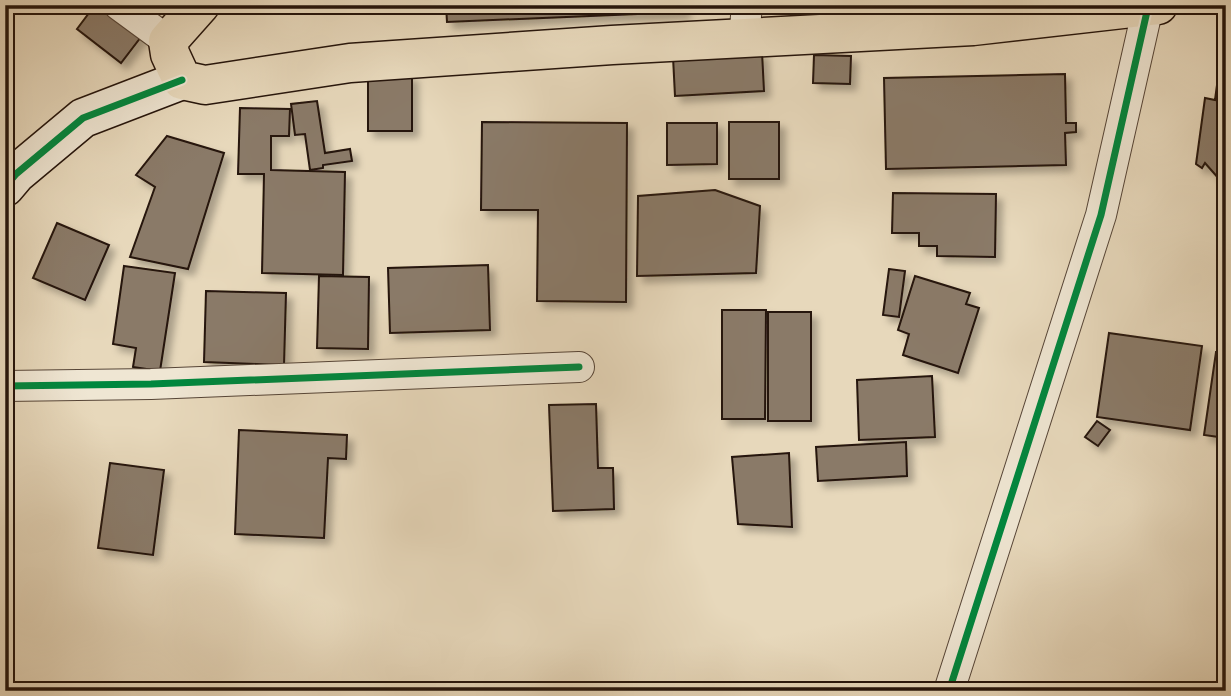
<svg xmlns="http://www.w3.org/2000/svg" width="1231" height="696" font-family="'Libre Bodoni',serif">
	<defs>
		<filter id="shadow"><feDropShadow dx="6" dy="6" stdDeviation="3.5" flood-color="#0004"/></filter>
	</defs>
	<rect width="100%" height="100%" fill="#e7d8bb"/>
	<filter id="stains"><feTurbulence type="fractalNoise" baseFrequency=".00286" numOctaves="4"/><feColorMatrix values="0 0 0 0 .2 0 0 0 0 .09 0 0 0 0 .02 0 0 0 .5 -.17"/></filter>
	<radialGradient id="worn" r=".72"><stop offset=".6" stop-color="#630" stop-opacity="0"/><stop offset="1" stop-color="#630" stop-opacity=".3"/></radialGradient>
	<g fill="#8a7a67" stroke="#25140b" stroke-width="2" filter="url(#shadow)">
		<polygon points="95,5 108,5 144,33 121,63 77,29"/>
		<polygon points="446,5 684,5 684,12 447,22"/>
		<polygon points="762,52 764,91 675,96 673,57"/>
		<polygon points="814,55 851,56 850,84 813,83"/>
		<polygon points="368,74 412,75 412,131 368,131"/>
		<polygon points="1065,74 1066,123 1076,123 1076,132 1065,133 1066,165 886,169 884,78"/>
		<polygon points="1217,85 1226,86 1226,189 1218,185 1220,180 1205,163 1202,168 1196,164 1205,98 1215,100"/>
		<polygon points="317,101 325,153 350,149 352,161 323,165 323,168 310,170 305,134 295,135 291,104"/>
		<polygon points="240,108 290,109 289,136 271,136 271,170 345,172 343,275 262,273 264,174 238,174"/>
		<polygon points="482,122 627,123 626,302 537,301 538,210 481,210"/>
		<rect x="729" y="122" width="50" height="57"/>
		<polygon points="667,123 717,123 717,164 667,165"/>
		<polygon points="167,136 224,153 188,269 130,257 155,187 136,175"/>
		<polygon points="715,190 760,206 756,273 637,276 638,196"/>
		<polygon points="893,193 996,194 995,257 937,256 937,246 919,246 919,233 892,233"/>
		<polygon points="57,223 109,245 85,300 33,278"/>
		<polygon points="488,265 490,330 390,333 388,268"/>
		<polygon points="124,266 175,273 160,371 133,367 136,348 113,344"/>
		<polygon points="889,269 905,271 899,317 883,315"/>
		<polygon points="319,276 369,277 368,349 317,348"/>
		<polygon points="915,276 970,293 966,304 979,308 958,373 903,355 909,334 898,330"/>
		<polygon points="206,291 286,293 284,365 204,362"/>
		<polygon points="722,310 766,310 765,419 722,419"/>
		<rect x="768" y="312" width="43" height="109"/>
		<polygon points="1109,333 1202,346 1190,430 1097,417"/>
		<polygon points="1216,352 1226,353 1226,438 1204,435"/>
		<polygon points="932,376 935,437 859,440 857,380"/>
		<polygon points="596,404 598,468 613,468 614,509 553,511 549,405"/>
		<polygon points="1097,421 1110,430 1098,446 1085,437"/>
		<polygon points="239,430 347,435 346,459 328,458 324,538 235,534"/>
		<polygon points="906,442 907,476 818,481 816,447"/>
		<polygon points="789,453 792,527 738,524 732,457"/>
		<polygon points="110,463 164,470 153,555 98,548"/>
	</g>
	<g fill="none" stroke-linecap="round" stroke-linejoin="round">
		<g stroke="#564537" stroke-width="32">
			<g id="street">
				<polyline points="119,5 168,41"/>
				<polyline points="744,39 747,5"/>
				<polyline points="5,386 151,384 579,367"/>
				<polyline points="949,691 1101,215 1148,7"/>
			</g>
		</g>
		<g stroke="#25140b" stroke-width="41">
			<polyline id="secondary" points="5,187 16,174 83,118 182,80"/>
		</g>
		<g stroke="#25140b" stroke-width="41">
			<polyline id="primary" points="200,5 168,41 170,54 182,80 205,85 350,63 612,45 973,26 1158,5"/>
		</g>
		<use href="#street" stroke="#efe6d3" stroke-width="30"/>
		<use href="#secondary" stroke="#efe6d3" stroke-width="38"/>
		<use href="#primary" stroke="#e7d8bb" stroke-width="38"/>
		<g stroke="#efe6d3" stroke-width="11">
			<g id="cycleway">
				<polyline points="5,187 16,174 83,118 182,80"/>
				<polyline points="5,386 151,384 579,367"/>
				<polyline points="949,691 1101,215 1148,7"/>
			</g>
		</g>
		<use href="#cycleway" stroke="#00873e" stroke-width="7"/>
	</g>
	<rect width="1231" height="696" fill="none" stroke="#e7d8bb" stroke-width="28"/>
	<rect x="7" y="7" width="1217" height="682" fill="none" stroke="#25140b" stroke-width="3.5"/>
	<rect x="14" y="14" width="1203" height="668" fill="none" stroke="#25140b" stroke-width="2"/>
	<rect width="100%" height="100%" filter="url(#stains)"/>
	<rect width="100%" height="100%" fill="url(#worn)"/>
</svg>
